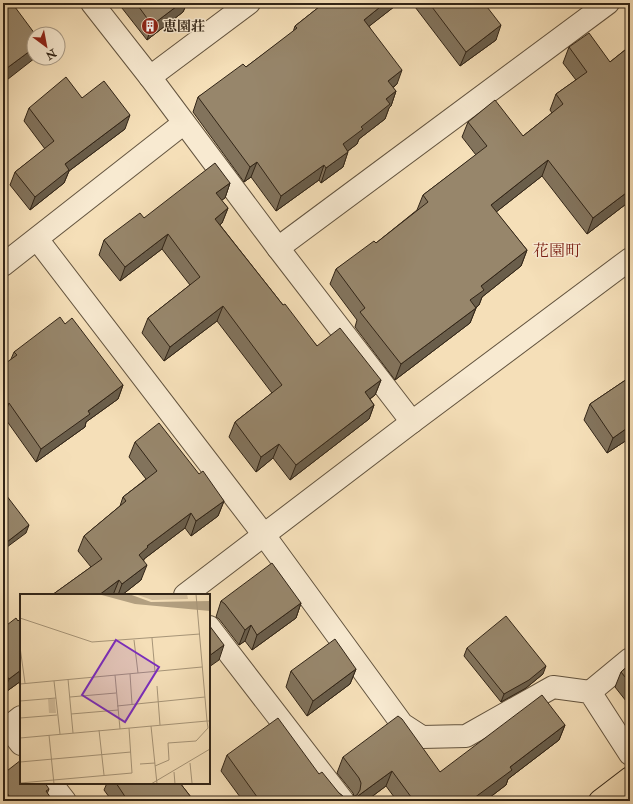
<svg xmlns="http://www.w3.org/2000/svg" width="633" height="804" font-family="'IM FELL Double Pica','Noto Serif JP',serif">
	<rect width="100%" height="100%" fill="#f5dfb8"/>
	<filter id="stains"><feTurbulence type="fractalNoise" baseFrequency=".005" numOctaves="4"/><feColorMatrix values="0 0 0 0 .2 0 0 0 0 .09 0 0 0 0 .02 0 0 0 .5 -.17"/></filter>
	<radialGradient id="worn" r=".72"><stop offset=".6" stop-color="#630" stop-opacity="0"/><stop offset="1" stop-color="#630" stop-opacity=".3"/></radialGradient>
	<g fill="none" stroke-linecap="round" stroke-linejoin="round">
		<g stroke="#63543f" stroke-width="24">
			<g id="minor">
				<polyline points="92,3 150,77 278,248 412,422"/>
				<polyline points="150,77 249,3"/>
				<polyline points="37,239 264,535 402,724 422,737 466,736 553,687 590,692 630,754"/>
				<polyline points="278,248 608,3"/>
				<polyline points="3,265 184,123"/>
				<polyline points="185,595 412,422 630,259"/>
				<polyline points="209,627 343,801"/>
				<polyline points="590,692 630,659"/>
				<polyline points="8,727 21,744"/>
				<polyline points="3,731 21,717"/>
				<polyline points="51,783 65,801"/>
			</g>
		</g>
		<g stroke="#322517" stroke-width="24">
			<polyline id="major" points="600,801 630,778"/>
		</g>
		<use href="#minor" stroke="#f8ead1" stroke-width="22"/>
		<use href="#major" stroke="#f5dfb8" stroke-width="22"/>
	</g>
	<g fill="#82735c" stroke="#322517">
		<polygon points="118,3 187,3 183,12 147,40"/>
		<polygon points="324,3 399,3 369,26 397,84 393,88 396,91 391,106 389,108 385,119 359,139 357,144 348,151 343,167 321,183 319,180 276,211 251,177 244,182 193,112 198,97 246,67 293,32 295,26"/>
		<polygon points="412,3 484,3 496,40 460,66"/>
		<polygon points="630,46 630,201 587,234 542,176 496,212 527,250 521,266 482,297 479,305 476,308 470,323 395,380 355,327 357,320 330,284 336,269 376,243 417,210 423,195 476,155 462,137 468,122 523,136 552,113 550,110 556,94 576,80 563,63 569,47 610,62"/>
		<polygon points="82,98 125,129 69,171 64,183 30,210 10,185 15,172 45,149 24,121 29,108"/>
		<polygon points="230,183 225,198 221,200 228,208 222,223 220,225 283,305 317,346 381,380 375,395 370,399 374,405 369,419 290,480 273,458 256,472 229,437 235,422 272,393 217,321 164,361 142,333 148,318 190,285 162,249 120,281 99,255 104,240 144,218"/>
		<polygon points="65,324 123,385 118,399 86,422 85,427 36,462 4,417 11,359 14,352"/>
		<polygon points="630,377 630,438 607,453 584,420 590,404"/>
		<polygon points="135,442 199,474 224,501 218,516 191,536 185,528 144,559 141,580 122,595 52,595 91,567 78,551 84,536 120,506 123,497 146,479 129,457"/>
		<polygon points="221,601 301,603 296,618 252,650 245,641 239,645 219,619 216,617"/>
		<polygon points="21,618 21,681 3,694 3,628 18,621"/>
		<polygon points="467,648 543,674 526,688 501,702 464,656"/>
		<polygon points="630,664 630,706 615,687 621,672"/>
		<polygon points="356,669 350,684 307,716 286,687 291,671"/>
		<polygon points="565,725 559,740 508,779 506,785 485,801 397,801 386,786 366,801 243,801 221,771 227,755 319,774 339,793 344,797 350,798 354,796 353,793 337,773 343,757 440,772"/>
		<polygon points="3,774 49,789 47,794 53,801 3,801"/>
		<polygon points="107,783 180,783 194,801 112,801 104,790"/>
	</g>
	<g fill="#6a5e4b" stroke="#322517">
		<polygon points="181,3 187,3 183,12 147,40 152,25"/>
		<polygon points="385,3 399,3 358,35 364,20"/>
		<polygon points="501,25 496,40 460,66 466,52"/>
		<polygon points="34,48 34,58 35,58 3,83 3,71"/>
		<polygon points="402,70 397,84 382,96 388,81"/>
		<polygon points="396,91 391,106 389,108 385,119 359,139 357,144 337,159 343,144 361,127 386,99"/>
		<polygon points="130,115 125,129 69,171 64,183 30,210 35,197 65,164"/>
		<polygon points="348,152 343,167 321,183 326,168"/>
		<polygon points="548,160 542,176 486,220 491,205"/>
		<polygon points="257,162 251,177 244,182 250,167"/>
		<polygon points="324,165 319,180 276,211 281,196"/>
		<polygon points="230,183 225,198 211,208 216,193"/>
		<polygon points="630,190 630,201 587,234 593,218"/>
		<polygon points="228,208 222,223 209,233 215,219"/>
		<polygon points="168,234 162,249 120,281 125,267"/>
		<polygon points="527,250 521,266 482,297 479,305 465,316 470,300 481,286"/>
		<polygon points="223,306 217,321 164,361 170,347"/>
		<polygon points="476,308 470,323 395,380 401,364"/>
		<polygon points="381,380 375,395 359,407 365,392"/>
		<polygon points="123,385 118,399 86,422 85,427 36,462 41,449 88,411"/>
		<polygon points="9,403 4,417 3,418 3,408"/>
		<polygon points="374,405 369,419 290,480 296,465"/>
		<polygon points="630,426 630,438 607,453 613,438"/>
		<polygon points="279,444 273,458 256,472 261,457"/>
		<polygon points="224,501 218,516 191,536 196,521"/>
		<polygon points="191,513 185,528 144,559 143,562 139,555 147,546"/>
		<polygon points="29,525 26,533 3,550 3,545"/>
		<polygon points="147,565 141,580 122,595 118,595 122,584"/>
		<polygon points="119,580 113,595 99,595"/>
		<polygon points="301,603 296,618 252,650 257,635"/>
		<polygon points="251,625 245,641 239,645 245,630"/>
		<polygon points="224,645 219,660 209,667 209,656"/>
		<polygon points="546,666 543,674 526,688 501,702 504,694"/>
		<polygon points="356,669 350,684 307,716 313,701"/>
		<polygon points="21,670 21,681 3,694 9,679"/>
		<polygon points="565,725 559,740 508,779 506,785 485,801 470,801 510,767"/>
		<polygon points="392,771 386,786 366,801 351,801"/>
	</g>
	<g fill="#97866b" stroke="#322517">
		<polygon points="3,3 12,3 35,34 34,34 34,48 3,71"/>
		<polygon points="136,3 181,3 152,25"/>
		<polygon points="324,3 385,3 364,20 402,70 388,81 396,91 386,99 390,104 361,127 363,129 343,144 348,152 326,168 324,165 281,196 257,162 250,167 198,97 243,64 246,67 297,28 295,26"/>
		<polygon points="429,3 484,3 501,25 466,52"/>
		<polygon points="589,33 610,62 630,46 630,190 593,218 548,160 491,205 527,250 481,286 484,290 470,300 476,308 401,364 360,312 365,308 336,269 374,241 376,243 428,202 423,195 487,146 468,122 495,100 523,136 563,104 556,94 587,72 569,47"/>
		<polygon points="66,77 82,98 104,81 130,115 65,164 69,170 35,197 15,172 54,141 29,108"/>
		<polygon points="215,163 230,183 216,193 228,208 215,219 283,305 285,304 317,346 340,328 381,380 365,392 374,405 296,465 279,444 261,457 235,422 282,385 223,306 170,347 148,318 200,277 168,234 125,267 104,240 140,213 144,218"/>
		<polygon points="60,317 65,324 72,318 123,385 88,411 90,414 41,449 9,403 3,408 3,365 17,355 14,352"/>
		<polygon points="630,377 630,426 613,438 590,404"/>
		<polygon points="159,423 199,474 203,471 224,501 196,521 191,513 147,546 148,547 139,555 147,565 122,584 119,580 99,595 52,595 102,559 84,536 126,501 123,497 157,471 135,442"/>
		<polygon points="3,491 29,525 3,545"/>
		<polygon points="272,563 301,603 257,635 251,625 245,630 225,604 221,601"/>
		<polygon points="506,616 546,666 529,680 504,694 467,648"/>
		<polygon points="16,618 18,621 21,618 21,670 9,679 3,671 3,628"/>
		<polygon points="209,625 224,645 209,656"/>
		<polygon points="335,639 356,669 313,701 291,671"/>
		<polygon points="630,664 630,683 621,672"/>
		<polygon points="542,695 565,725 510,767 512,770 470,801 414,801 392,771 351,801 260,801 227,755 278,718 319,774 322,772 339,793 344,797 350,798 357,795 360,790 361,783 359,778 343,757 398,716 402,719 440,772"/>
		<polygon points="21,760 21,783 45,783 49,789 46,791 53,801 13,801 3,788 3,774"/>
		<polygon points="116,783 180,783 194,801 128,801"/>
	</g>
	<defs>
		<g id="building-disc" transform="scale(0.9)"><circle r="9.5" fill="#8f2418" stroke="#f8ead1"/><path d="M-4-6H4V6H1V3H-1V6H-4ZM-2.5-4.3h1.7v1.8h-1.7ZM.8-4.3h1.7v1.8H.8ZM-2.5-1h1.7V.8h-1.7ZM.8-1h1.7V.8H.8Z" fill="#fff"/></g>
	</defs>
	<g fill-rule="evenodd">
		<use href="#building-disc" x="150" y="26"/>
	</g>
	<g text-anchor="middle" stroke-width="3" stroke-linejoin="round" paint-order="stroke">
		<g font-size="14" font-weight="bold" fill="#322517" stroke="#f8ead1" text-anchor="start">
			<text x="163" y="31">恵園荘</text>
		</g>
		<g font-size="16" fill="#7a1f14" stroke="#f8ead1">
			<text x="557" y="256">花園町</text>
		</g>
	</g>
	<g transform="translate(20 594)">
		<rect width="190" height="190" fill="#f5dfb8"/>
		<path d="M115 0H167L168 5 132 6ZM28 105H35L36 119H29Z" fill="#d4bf9d"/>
		<path d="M78 0H109L131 8 190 7V17L115 10Z" fill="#b3a081"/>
		<path fill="none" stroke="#a79578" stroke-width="1" d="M0 24 72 48 180 40M132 44 135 78M114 46 118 79M0 53 5 89M110 80 112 110M95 81 100 135M48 85 53 139M34 87 40 140M0 90 182 73M137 92 140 131M50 103 96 99M0 107 36 104M97 112 185 103M51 120 98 116M0 124 37 121M131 132 137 190M79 136 84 181M29 141 34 190M0 144 187 127 176 0M0 168 111 158M170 169 172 189M120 170 135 169M135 172 149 166 148 149 176 147 188 134 187 127H190M154 178 155 190M0 189 112 179 109 134M131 190 190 155"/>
		<path fill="#7b2cbf" fill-opacity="0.15" stroke="#7b2cbf" stroke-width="2" d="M96 46 139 73 105 128 62 101Z"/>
		<rect width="190" height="190" fill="none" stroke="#322517" stroke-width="2"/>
	</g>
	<rect width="633" height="804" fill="none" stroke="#f5dfb8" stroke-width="16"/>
	<rect x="4" y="4" width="625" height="796" fill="none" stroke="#322517" stroke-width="2"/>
	<rect x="8" y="8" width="617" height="788" fill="none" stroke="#322517"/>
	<g transform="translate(46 46) rotate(148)"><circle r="19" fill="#f8ead1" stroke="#a99b87"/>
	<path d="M0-3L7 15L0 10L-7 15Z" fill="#8f2418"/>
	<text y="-6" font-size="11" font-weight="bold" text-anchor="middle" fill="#322517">N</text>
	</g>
	<rect width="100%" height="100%" filter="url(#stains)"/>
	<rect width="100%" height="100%" fill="url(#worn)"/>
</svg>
